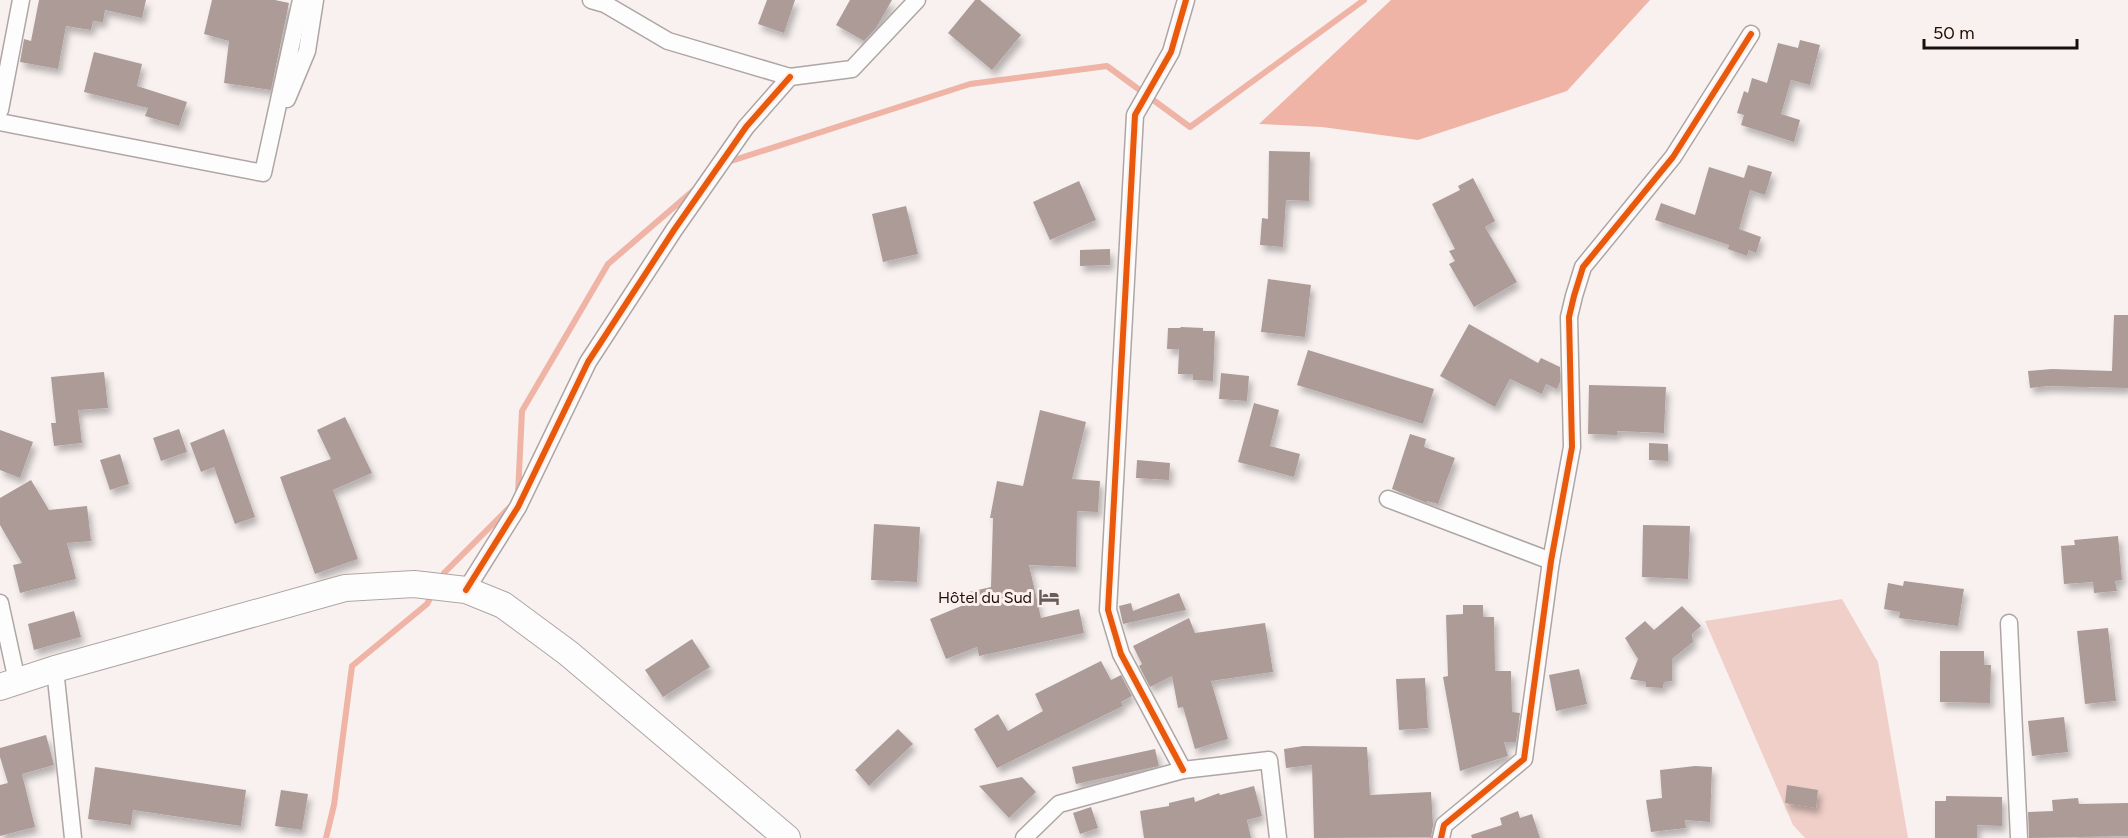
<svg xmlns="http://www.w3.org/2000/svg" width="2128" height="838" font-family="Figtree,sans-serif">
	<defs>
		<filter id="shadow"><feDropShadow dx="3.5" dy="6" stdDeviation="3" flood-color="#0004"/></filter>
	</defs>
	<rect width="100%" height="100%" fill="#f8f1f0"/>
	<polygon fill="#efcfc7" points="1842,599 1878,662 1908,838 1805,838 1793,825 1705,621"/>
	<polygon fill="#efb4a6" points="1391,0 1650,0 1567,91 1418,140 1322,127 1259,124"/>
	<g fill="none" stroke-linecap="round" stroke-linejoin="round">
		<g stroke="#efb4a6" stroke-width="6">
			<polyline points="725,163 970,84 1107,66 1190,127 1364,0"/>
			<polyline points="518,494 522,411 608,264 695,189"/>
			<polyline points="441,579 444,573 510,507"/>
			<polyline points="326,838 334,805 352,666 427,604 433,593"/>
		</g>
	</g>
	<g fill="#ac9b97" filter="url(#shadow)">
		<polygon points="39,0 146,0 142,18 105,10 103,22 93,21 91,30 66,26 58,69 20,62 24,39 31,41"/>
		<polygon points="212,0 275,0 289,3 271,90 224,83 229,41 204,34"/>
		<polygon points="767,0 795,0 784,33 758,24"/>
		<polygon points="850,0 892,0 876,28 864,41 836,25"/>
		<polygon points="975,0 980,0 1021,35 992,70 948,33"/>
		<polygon points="1800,40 1820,45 1810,85 1791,80 1781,114 1800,120 1794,142 1741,125 1744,115 1737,113 1744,91 1748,93 1752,78 1767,83 1778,43 1798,48"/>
		<polygon points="94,52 142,64 137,86 187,102 179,126 145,116 148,108 84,92"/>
		<polygon points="1269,151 1310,152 1309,201 1286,200 1283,247 1260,245 1262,218 1268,219"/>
		<polygon points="1748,165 1772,172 1765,195 1750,190 1739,229 1761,237 1756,253 1749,250 1747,256 1728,249 1729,245 1655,220 1661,203 1695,215 1709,167 1744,178"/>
		<polygon points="1473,178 1495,221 1485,227 1517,282 1474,307 1449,264 1455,261 1449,251 1455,249 1432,204 1460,190 1458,186"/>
		<polygon points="1079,181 1096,220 1050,240 1033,202"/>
		<polygon points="906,206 918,254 883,262 872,214"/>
		<polygon points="1110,249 1110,265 1080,266 1080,250"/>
		<polygon points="1268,279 1311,285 1305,337 1261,332"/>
		<polygon points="2114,315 2128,315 2128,388 2048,386 2030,388 2028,371 2052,369 2112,371"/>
		<polygon points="1469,324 1538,363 1541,358 1560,367 1560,382 1557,389 1546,384 1542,394 1510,379 1495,407 1440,376"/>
		<polygon points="1181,327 1203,328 1203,331 1215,331 1213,381 1193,380 1193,374 1178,374 1179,349 1167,349 1168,328 1180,328"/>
		<polygon points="1308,350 1434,389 1423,424 1297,385"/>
		<polygon points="104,372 108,408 78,410 82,443 54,446 51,423 56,423 51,377"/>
		<polygon points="1221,373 1249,376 1247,401 1219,399"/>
		<polygon points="1589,385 1666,387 1664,433 1617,431 1617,435 1588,434"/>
		<polygon points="1254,403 1279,410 1270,446 1300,454 1294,477 1238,462"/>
		<polygon points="1040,410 1086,422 1072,479 1100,481 1098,512 1077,511 1076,567 1029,565 1041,618 1079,609 1084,633 979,656 977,647 946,659 930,619 971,602 969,592 991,587 993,518 990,518 997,481 1023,486"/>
		<polygon points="345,417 372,473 333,490 358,559 315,574 280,477 331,459 317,430"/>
		<polygon points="179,429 187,452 161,461 153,438"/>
		<polygon points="224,429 255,517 235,524 214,467 201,472 190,443"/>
		<polygon points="0,430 33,442 20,478 0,470"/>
		<polygon points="1410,434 1426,439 1424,447 1455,458 1438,504 1427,501 1427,503 1392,489"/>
		<polygon points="1649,443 1668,444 1668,461 1649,460"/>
		<polygon points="120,454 129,484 110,490 100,460"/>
		<polygon points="1137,460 1170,463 1169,480 1136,478"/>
		<polygon points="31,480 49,510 87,506 91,541 67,543 76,579 20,593 13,565 22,563 0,525 0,498"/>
		<polygon points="874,524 920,527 917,582 871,580"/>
		<polygon points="1643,525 1690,526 1688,579 1642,577"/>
		<polygon points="2118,536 2122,580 2115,581 2117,591 2094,593 2093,582 2064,584 2061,546 2075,545 2074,540"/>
		<polygon points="1904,581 1964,589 1958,626 1899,618 1900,612 1884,609 1888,583 1903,586"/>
		<polygon points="1179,593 1186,610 1123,624 1119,606 1131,603 1133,611"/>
		<polygon points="1463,605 1483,605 1483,617 1494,617 1495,671 1511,671 1512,712 1520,713 1516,742 1504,742 1508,756 1460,771 1443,677 1448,676 1446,615 1463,614"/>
		<polygon points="1682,606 1701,626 1692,634 1693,642 1672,659 1672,681 1664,682 1663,688 1646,687 1646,682 1630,679 1638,659 1625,638 1645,621 1654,630"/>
		<polygon points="74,611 81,637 34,650 28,624"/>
		<polygon points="1189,618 1195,633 1265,623 1273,672 1211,681 1228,739 1195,749 1183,707 1178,708 1172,676 1150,687 1139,666 1142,664 1133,646"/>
		<polygon points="2108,628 2116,701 2085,704 2077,631"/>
		<polygon points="692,639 710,667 663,697 645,670"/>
		<polygon points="1940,651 1984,651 1984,665 1991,665 1990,703 1940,702"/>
		<polygon points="1101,661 1111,680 1121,675 1132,696 1121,702 1123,706 997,768 974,729 998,714 1008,731 1043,711 1035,694"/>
		<polygon points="1579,669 1587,704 1556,711 1549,675"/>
		<polygon points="1425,678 1428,728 1399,730 1396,679"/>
		<polygon points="2064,717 2068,752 2032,756 2028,721"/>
		<polygon points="898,729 913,744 869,786 855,770"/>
		<polygon points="46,735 54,765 22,774 35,827 0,836 0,785 8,783 0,757 0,748"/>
		<polygon points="1303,746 1367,747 1370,795 1431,792 1433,825 1431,837 1314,838 1312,765 1286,768 1284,749"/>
		<polygon points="1155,749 1159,766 1076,784 1072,767"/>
		<polygon points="1695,766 1712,767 1710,822 1685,820 1686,828 1651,832 1646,800 1662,798 1660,770"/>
		<polygon points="95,767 246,790 241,826 133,810 131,825 88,819"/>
		<polygon points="1022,777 1036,792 1009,818 979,786"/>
		<polygon points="1787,785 1818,790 1816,808 1785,803"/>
		<polygon points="1254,786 1262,816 1247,820 1251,838 1144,838 1140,811 1169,806 1169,803 1194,797 1195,802 1219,793 1220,795"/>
		<polygon points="281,790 308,794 302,830 275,826"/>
		<polygon points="1946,796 2002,797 2002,826 1977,825 1977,838 1935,838 1935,801 1946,801"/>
		<polygon points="2078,798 2079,804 2128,803 2128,836 2029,838 2028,812 2053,811 2052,800"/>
		<polygon points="1091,807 1098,828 1080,834 1073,813"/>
		<polygon points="1518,811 1520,818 1532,814 1540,838 1472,838 1471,835 1502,825 1500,818"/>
	</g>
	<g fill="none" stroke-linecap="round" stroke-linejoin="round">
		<g stroke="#aea6a4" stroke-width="19">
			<g id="street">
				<polyline points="591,0 605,4 668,41 790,77 852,69 917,0"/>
				<polyline points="287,99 307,51 315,0"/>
				<polyline points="0,110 21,0"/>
				<polyline points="0,122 263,173 301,0"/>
				<polyline points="1388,499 1551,561"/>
				<polyline points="466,590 518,507 588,362 674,230 746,127 790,77"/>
				<polyline points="0,603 17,681"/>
				<polyline points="2009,623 2019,838"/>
				<polyline points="55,669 73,838"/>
				<polyline points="1183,770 1121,654 1108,610 1135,115 1171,52 1186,0"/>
				<polyline points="1024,838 1059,804 1183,770 1269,760 1278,838"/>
				<polyline points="1441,838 1444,825 1524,759 1551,561 1572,447 1569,317 1574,296 1583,267 1673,157 1751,34"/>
			</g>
		</g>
		<g stroke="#aea6a4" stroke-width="28">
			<polyline id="primary" points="0,687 55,669 345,588 414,584 466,590 503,605 568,653 787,838"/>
		</g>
		<use href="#street" stroke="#fefdfd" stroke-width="16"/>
		<use href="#primary" stroke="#fefdfd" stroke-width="26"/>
		<g stroke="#fcefec" stroke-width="10">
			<g id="cycleway">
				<polyline points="466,590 518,507 588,362 674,230 746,127 790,77"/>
				<polyline points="1183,770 1121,654 1108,610 1135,115 1171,52 1186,0"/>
				<polyline points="1441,838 1444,825 1524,759 1551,561 1572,447 1569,317 1574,296 1583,267 1673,157 1751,34"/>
			</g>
		</g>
		<use href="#cycleway" stroke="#e8590c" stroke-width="6"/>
	</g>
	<defs>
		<g id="hotel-bare" transform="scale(1.62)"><path d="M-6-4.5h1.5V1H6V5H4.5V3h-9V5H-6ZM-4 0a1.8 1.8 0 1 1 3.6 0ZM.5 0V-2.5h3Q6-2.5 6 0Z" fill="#675e5c" stroke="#fcefec" stroke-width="2.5" paint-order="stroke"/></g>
	</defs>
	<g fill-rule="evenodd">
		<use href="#hotel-bare" x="1049" y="597"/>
	</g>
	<g text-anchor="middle" stroke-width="6" stroke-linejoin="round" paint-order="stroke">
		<g font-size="16" fill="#190f0c" stroke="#fcefec" text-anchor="end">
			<text x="1032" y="603">Hôtel du Sud</text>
		</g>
	</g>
	<path d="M1924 39v9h153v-9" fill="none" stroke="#190f0c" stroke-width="3"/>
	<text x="1933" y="39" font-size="18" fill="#190f0c" stroke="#fcefec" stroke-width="4.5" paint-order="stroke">50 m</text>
</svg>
